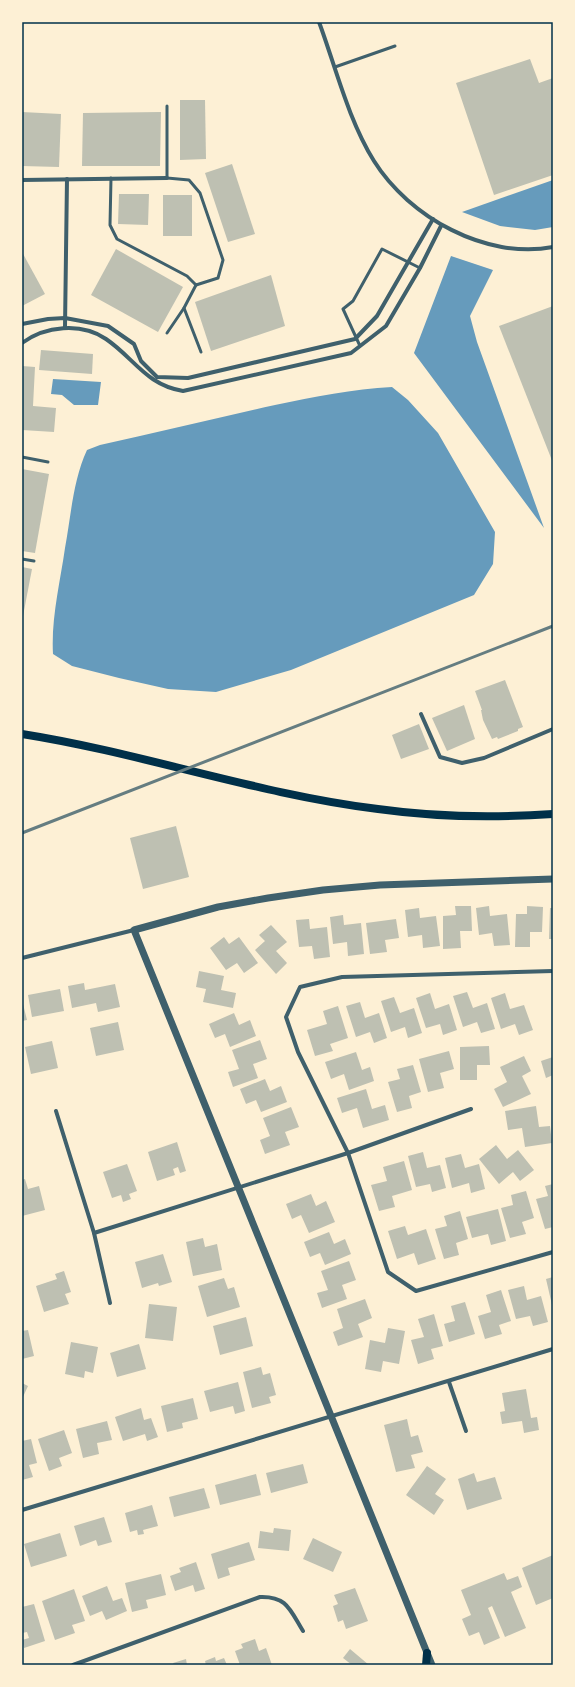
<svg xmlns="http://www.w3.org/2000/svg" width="575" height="1687" font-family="'Space Grotesk',sans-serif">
	<rect width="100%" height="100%" fill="#fdf0d5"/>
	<g fill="#669bbc">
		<polygon points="553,180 553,227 535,230 500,226 462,212"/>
		<polygon points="451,256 493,270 470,316 477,342 544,528 414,353"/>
		<polygon points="53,379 101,382 98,405 74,405 62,395 51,394"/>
		<path d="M392 387 408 400 438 433 495 532 493 564 474 595 291 670 216 692 168 689 119 678 72 666 53 654C51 619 60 583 65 548 71 516 73 480 87 450L100 445C158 432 217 418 275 405 314 397 353 389 392 387Z"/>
	</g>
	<g fill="#bec0b2">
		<polygon points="530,59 539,83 553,78 553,175 494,195 456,83"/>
		<polygon points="180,100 205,100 206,159 180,160"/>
		<polygon points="22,112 61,114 59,167 22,166"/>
		<polygon points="161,112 160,166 82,166 83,113"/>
		<polygon points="232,164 255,234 228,242 205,173"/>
		<polygon points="119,194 149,194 148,225 118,224"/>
		<rect x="163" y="195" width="29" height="41"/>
		<polygon points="116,249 183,287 158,332 91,295"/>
		<polygon points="22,252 45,294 22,306"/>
		<polygon points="271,275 285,326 211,351 195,302"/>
		<polygon points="553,306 553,463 499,326"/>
		<polygon points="41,350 93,354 92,374 39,370"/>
		<polygon points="22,366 35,367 33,406 56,408 54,432 22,430"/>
		<polygon points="22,469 49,474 35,553 22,551"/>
		<polygon points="22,567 32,569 23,616 22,616"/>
		<polygon points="505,680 523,727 518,729 518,731 498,739 497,737 492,739 483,720 481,710 482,710 475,691"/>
		<polygon points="464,705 475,739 447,751 432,718"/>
		<polygon points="419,724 429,749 401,759 392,735"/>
		<polygon points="176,826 189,877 143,889 130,838"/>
		<polygon points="455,906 471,906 472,931 460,931 461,948 443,949 443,916 456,915"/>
		<polygon points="489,906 490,916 507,914 510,945 494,946 492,933 479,935 476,908"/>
		<polygon points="527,906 543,907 542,932 530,932 530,947 515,947 516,914 527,914"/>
		<polygon points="419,908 420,918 436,916 440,946 423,948 422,935 408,937 405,910"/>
		<polygon points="550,908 553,908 553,939 549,939"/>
		<polygon points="343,915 344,925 361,923 364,954 348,956 347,942 333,944 330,917"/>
		<polygon points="309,919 310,929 327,927 330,957 314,959 312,946 299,947 296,920"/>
		<polygon points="396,919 399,938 385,940 387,952 370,954 366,923"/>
		<polygon points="271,925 287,942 276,951 287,963 276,974 255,950 265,941 259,935"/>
		<polygon points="224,937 229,944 239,937 258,963 244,973 237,963 226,970 210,948"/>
		<polygon points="199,971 224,976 221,990 236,993 233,1008 203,1002 206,989 196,987"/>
		<polygon points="84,983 85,990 115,984 120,1007 98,1012 96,1003 72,1008 68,986"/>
		<polygon points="60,989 64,1011 32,1017 28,995"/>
		<polygon points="467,992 473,1008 487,1003 495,1029 481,1033 477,1022 463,1027 453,996"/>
		<polygon points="430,993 435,1009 449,1004 457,1030 443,1035 440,1024 426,1028 416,998"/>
		<polygon points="505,993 510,1009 524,1005 533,1030 519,1035 515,1024 501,1029 491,998"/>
		<polygon points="394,997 400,1013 414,1008 422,1033 408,1038 405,1027 391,1032 381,1001"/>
		<polygon points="22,1000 27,1020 22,1021"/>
		<polygon points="360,1002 365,1018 379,1013 387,1038 374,1043 370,1032 356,1037 346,1006"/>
		<polygon points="338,1006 348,1038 330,1044 333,1051 315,1056 307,1030 327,1024 323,1011"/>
		<polygon points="234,1013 239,1025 250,1020 256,1036 230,1047 225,1034 215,1038 209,1024"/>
		<polygon points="118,1022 124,1050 96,1056 90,1028"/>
		<polygon points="260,1040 267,1059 253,1064 258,1078 233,1087 228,1072 239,1069 232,1050"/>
		<polygon points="52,1041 58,1068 31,1074 25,1047"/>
		<polygon points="489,1046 490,1065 477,1065 477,1080 460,1080 460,1047"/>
		<polygon points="449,1051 454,1069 440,1073 444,1088 428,1092 419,1059"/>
		<polygon points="356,1052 362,1070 370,1067 374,1081 349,1090 344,1074 331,1079 325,1062"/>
		<polygon points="524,1056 531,1071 522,1076 531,1094 503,1107 494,1089 507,1082 500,1067"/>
		<polygon points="553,1057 553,1075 546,1078 541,1061"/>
		<polygon points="413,1065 421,1092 409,1096 412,1108 397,1112 388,1082 400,1079 397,1069"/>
		<polygon points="265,1079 270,1091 281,1086 287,1102 261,1112 256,1100 246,1104 240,1089"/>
		<polygon points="366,1089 372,1109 385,1105 389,1120 363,1128 357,1108 342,1113 337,1098"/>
		<polygon points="536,1106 539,1127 550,1126 552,1143 525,1147 522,1128 508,1130 505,1111"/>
		<polygon points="291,1107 299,1127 285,1132 290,1145 265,1154 260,1140 270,1136 263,1118"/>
		<polygon points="177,1142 186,1171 180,1173 178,1167 173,1169 175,1175 157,1181 148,1152"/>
		<polygon points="496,1145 507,1159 518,1150 534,1170 520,1181 513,1172 499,1184 479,1159"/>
		<polygon points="423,1152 427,1168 440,1165 446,1188 432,1192 430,1184 416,1187 408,1156"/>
		<polygon points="461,1154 465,1168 479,1164 485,1189 471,1193 469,1183 452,1188 445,1158"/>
		<polygon points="404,1161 412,1190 392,1196 395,1207 379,1211 371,1185 387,1181 383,1167"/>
		<polygon points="127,1164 137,1191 129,1194 131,1199 123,1202 121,1195 112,1198 103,1172"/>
		<polygon points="25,1179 28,1189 39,1186 45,1210 22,1216 22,1180"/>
		<polygon points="553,1184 553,1227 545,1229 536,1199 548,1196 545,1186"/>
		<polygon points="526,1191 534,1218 522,1222 526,1234 510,1238 501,1208 513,1205 511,1195"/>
		<polygon points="311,1194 316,1206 326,1201 335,1222 309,1233 301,1215 292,1219 286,1204"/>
		<polygon points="498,1209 506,1241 491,1245 488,1234 472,1238 466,1217"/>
		<polygon points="460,1211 468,1239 456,1243 459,1255 444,1259 435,1229 447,1226 444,1216"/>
		<polygon points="405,1226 408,1235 426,1229 436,1259 418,1265 414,1253 397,1259 388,1231"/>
		<polygon points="329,1232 334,1244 345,1239 351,1254 325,1265 320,1253 310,1257 304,1242"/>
		<polygon points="203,1238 205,1247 217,1244 222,1270 193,1276 186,1242"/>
		<polygon points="163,1254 172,1282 159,1286 158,1283 142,1288 135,1262"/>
		<polygon points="349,1261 356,1280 342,1285 347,1299 322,1308 317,1293 328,1290 321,1271"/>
		<polygon points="64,1271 71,1292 65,1294 69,1304 44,1312 36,1286 57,1279 55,1274"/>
		<polygon points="553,1277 553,1305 552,1305 546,1279"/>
		<polygon points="224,1278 228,1289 234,1287 240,1307 207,1317 198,1286"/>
		<polygon points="524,1286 527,1300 541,1296 548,1322 533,1326 530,1316 516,1319 508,1290"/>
		<polygon points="501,1290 511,1321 499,1325 502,1334 485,1339 478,1316 491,1312 486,1295"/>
		<polygon points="365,1299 372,1318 358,1324 363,1337 338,1346 333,1332 343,1328 337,1309"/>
		<polygon points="465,1302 475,1334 449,1342 444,1324 455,1321 451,1306"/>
		<polygon points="149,1304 177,1307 173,1341 145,1338"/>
		<polygon points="434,1314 443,1346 431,1349 434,1359 418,1364 411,1340 424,1337 418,1319"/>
		<polygon points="246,1317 253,1346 220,1355 213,1326"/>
		<polygon points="388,1328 405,1331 399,1364 383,1361 381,1372 365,1369 370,1340 385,1343"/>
		<polygon points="28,1330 34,1356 22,1359 22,1331"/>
		<polygon points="71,1342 98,1347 93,1373 85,1371 84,1378 65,1374"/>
		<polygon points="139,1344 146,1369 117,1377 110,1353"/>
		<polygon points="261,1367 263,1375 270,1373 276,1395 269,1397 271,1403 252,1408 243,1372"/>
		<polygon points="238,1382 245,1411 235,1414 233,1406 210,1412 204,1391"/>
		<polygon points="22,1383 28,1386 22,1399"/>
		<polygon points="526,1389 531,1418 537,1417 539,1430 524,1433 522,1421 502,1424 500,1412 505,1411 502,1393"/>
		<polygon points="193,1398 198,1419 182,1423 183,1428 167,1432 161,1406"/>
		<polygon points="141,1408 144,1420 151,1418 158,1437 147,1441 145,1434 123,1441 115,1417"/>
		<polygon points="407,1419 411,1437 418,1435 423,1452 411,1455 415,1468 396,1472 384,1425"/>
		<polygon points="107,1421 112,1440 97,1443 99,1454 83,1458 76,1429"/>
		<polygon points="64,1430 72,1453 59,1458 62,1466 49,1471 38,1439"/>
		<polygon points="31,1439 37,1463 29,1465 33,1477 22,1480 22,1441"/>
		<polygon points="303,1464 308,1483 271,1493 266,1473"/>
		<polygon points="427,1466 446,1479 435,1494 444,1500 434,1515 406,1495"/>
		<polygon points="474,1473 477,1482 495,1477 502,1499 467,1510 458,1479"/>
		<polygon points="256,1474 261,1495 220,1505 215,1485"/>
		<polygon points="204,1488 210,1508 174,1517 169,1497"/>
		<polygon points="152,1505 158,1526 143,1530 144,1534 138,1535 137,1530 130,1532 125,1513"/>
		<polygon points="104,1517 112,1542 98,1546 96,1540 80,1546 74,1526"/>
		<polygon points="274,1528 291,1530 289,1551 258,1548 260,1531 273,1533"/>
		<polygon points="60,1533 67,1556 31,1567 24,1544"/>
		<polygon points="313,1538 342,1552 333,1572 303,1559"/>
		<polygon points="249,1542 255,1560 228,1568 230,1575 218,1579 211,1554"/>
		<polygon points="553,1555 553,1598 536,1605 522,1568"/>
		<polygon points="196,1562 205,1589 195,1592 193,1585 175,1591 170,1576 181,1572 179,1568"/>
		<polygon points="504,1573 507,1580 518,1576 522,1587 511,1592 526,1628 505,1637 492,1606 488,1608 500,1638 484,1645 479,1632 469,1636 462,1619 471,1615 461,1590"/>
		<polygon points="161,1574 166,1595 146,1600 148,1608 132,1612 125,1583"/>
		<polygon points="107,1586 113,1601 122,1598 127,1611 106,1620 102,1611 90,1616 82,1596"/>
		<polygon points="355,1588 368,1621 346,1629 343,1620 338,1622 333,1606 338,1604 334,1595"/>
		<polygon points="74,1589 85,1621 72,1625 75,1633 55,1640 42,1601"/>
		<polygon points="34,1604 45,1641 24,1648 22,1640 29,1638 27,1632 22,1633 22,1607"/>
		<polygon points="255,1639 259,1651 266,1648 272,1665 240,1665 235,1651 243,1648 241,1644"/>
		<polygon points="350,1649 369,1665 352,1665 343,1658"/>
		<polygon points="215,1657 216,1661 224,1658 227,1665 206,1665 205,1661"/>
		<polygon points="186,1659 187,1665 174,1665 173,1663"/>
	</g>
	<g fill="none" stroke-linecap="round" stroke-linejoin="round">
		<g stroke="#3f606c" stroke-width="3">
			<polyline points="335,67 395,46"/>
			<polyline points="111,178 110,225 117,239 187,276 196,285 218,278 223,260 200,193 189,180 167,178 167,106"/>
			<polyline points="184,308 201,352"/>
			<polyline points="167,333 184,308 196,285"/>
			<polyline points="360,346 343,309 353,301 382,249 420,268"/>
			<polyline points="22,457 48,462"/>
			<polyline points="22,559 34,561"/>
		</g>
		<g stroke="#3f606c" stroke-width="4">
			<path d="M319 22C336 68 348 119 374 161 409 217 486 260 553 247"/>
			<polyline points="22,180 167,178"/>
			<polyline points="22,324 48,319 65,318 108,326 134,344 141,361 157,377 188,378 355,339 377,316 433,219"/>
			<polyline points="65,327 67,179"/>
			<path d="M22 343C45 326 81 322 106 339 134 358 146 385 183 391L351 353 386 326 420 268 441 226"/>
			<polyline points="421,714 440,757 462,763 484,758 553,729"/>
			<polyline points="22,958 134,930"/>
			<polyline points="553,971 342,977 300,987 286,1017 298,1052 348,1153 388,1272 416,1291 553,1252"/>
			<polyline points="56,1111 94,1233 110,1303"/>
			<polyline points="94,1233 348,1153 471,1109"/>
			<polyline points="449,1382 466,1431"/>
			<polyline points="22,1510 553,1349"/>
			<path d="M73 1665 260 1597C287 1596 290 1610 303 1631"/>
		</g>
		<polyline stroke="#3f606c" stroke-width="7" points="432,1665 134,930 218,907 268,898 323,890 380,885 553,879"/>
		<g stroke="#003049" stroke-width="8">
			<path d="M22 734C142 753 257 794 378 809 435 817 495 818 553 814"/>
			<polyline points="426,1665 427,1653"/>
		</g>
		<polyline stroke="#657d81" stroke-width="3" points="22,833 553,626"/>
	</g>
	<rect width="575" height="1687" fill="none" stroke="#fdf0d5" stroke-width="46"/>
	<rect x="23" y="23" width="529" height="1641" fill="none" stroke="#003049" stroke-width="1.5"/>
</svg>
